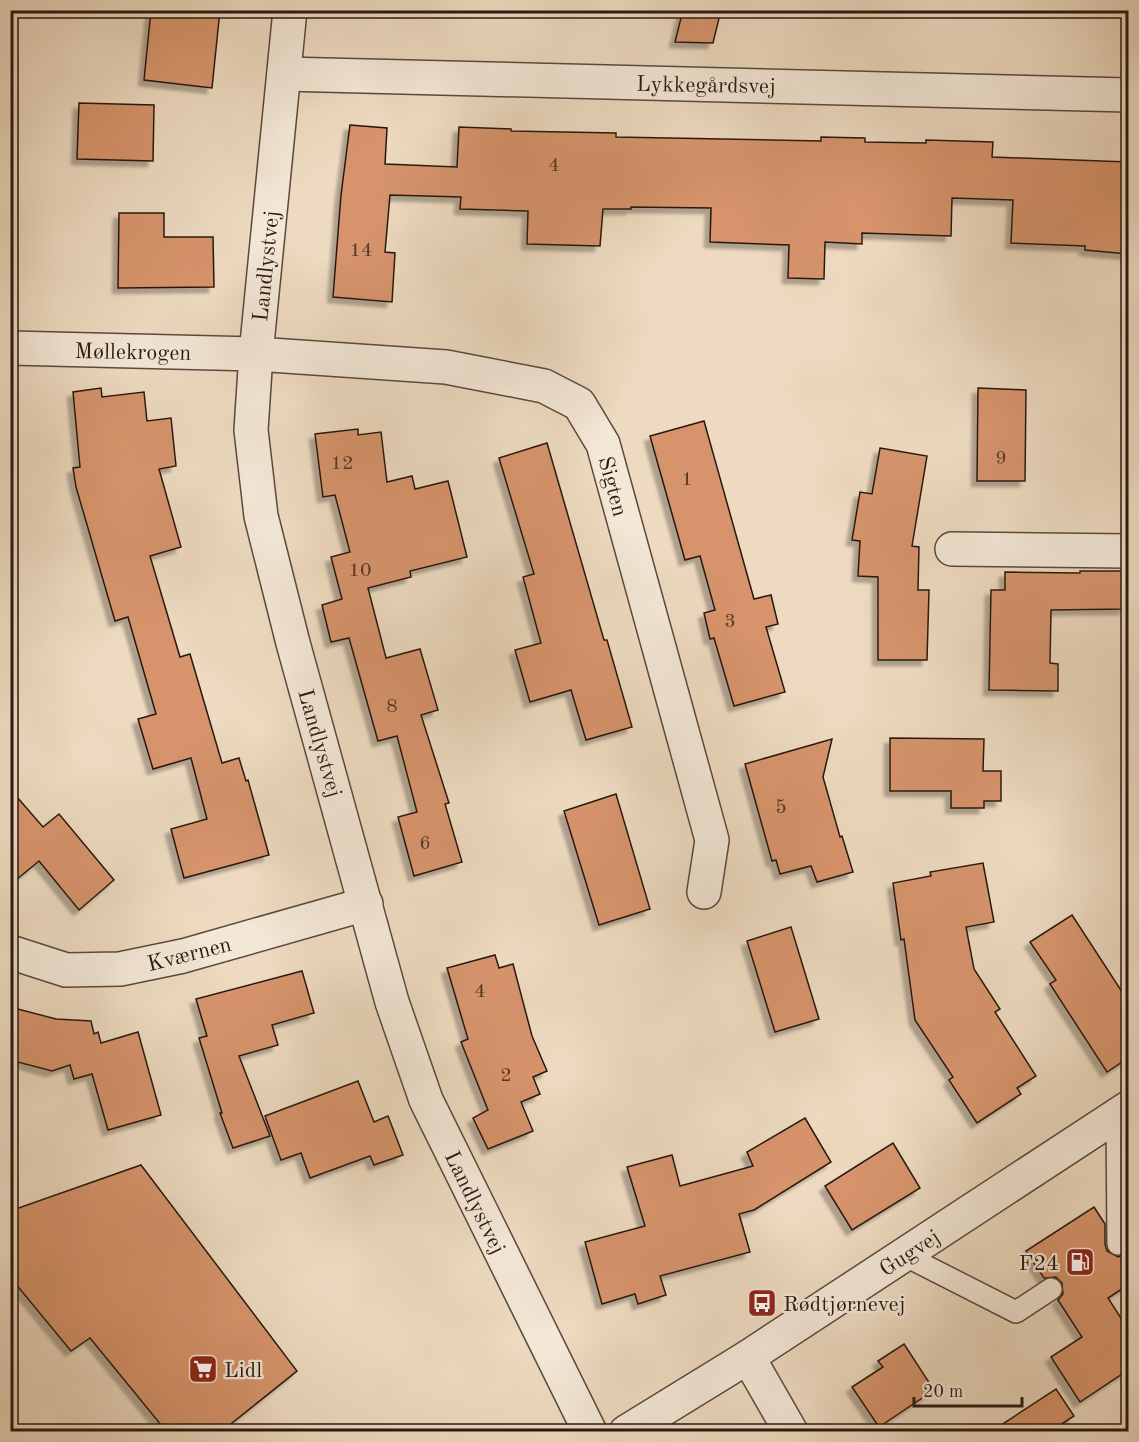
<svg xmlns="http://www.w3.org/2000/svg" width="1139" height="1442" font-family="'Old Standard TT',serif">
	<defs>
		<filter id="shadow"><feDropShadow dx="-5.5" dy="5.5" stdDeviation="1.5" flood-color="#0004"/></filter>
	</defs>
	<rect width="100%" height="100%" fill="#eddac0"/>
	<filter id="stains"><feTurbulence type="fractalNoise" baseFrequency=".00333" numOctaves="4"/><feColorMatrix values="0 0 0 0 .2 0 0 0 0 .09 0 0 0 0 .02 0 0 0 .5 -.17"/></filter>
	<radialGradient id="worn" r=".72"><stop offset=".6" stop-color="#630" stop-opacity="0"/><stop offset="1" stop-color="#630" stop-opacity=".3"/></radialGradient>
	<g fill="#d7946c" stroke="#281911" stroke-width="1.5" filter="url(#shadow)">
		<polygon points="151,10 220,10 212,88 144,80"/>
		<polygon points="683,10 721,10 713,43 675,42"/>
		<polygon points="79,103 154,105 153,161 77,159"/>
		<polygon points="350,125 387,128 385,164 457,167 459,127 511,129 511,131 616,133 616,137 821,141 821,137 865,138 865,142 926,143 926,140 993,142 992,157 1128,162 1128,254 1085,250 1085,246 1011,243 1013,200 952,198 951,236 862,233 862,244 825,242 824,279 788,278 789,245 710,242 711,208 631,207 631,209 603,209 600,246 527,244 528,211 460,209 461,197 390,195 385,252 395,253 392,302 333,297 341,195"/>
		<polygon points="119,213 164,213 164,237 213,237 214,287 118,288"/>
		<polygon points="101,388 102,397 144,392 147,421 171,418 176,466 159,469 181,547 150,556 180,657 190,654 222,763 239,758 246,781 248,780 269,855 184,878 171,829 207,819 191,758 153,769 138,719 156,714 128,617 115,621 76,487 73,468 80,467 73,392"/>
		<polygon points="978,388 1026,390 1025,481 977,481"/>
		<polygon points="704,421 754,599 771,595 778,624 766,627 785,692 734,706 714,638 710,639 704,613 715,610 700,556 685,560 650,436"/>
		<polygon points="358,429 358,435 381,432 387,482 412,476 415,489 448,481 467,557 410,571 411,577 368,588 386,658 420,649 438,710 421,715 449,803 445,804 462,862 414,876 398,817 417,812 397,736 378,741 349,638 331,642 322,605 342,599 331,557 350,552 335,495 323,497 315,434"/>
		<polygon points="547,443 604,640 607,640 632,727 586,740 571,690 530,702 515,650 541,643 523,577 534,574 499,458"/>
		<polygon points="880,448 927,456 912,546 919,547 918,590 929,590 927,660 878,660 878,577 858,576 860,541 852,540 860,492 872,494"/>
		<polygon points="1080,571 1125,571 1125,609 1051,610 1050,663 1058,664 1058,691 989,690 991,590 1005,590 1005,572 1080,573"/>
		<polygon points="890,738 984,739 983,771 1001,771 1001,801 984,801 984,808 951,808 951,791 890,791"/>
		<polygon points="832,739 823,777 840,837 842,836 853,872 817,882 811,866 780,874 776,860 772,861 745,764"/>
		<polygon points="10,789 43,827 59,814 114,880 79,910 39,861 10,885"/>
		<polygon points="616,794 650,909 599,925 564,811"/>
		<polygon points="983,863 994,922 966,927 974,969 1000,1009 995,1012 1036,1076 1017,1088 1021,1094 977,1123 949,1080 953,1077 915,1020 904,939 901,940 893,883 931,876 930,872"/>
		<polygon points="1072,915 1128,1001 1128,1058 1107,1072 1050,984 1056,980 1030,942"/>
		<polygon points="791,927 819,1019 775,1032 747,941"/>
		<polygon points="495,955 499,968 513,964 532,1036 547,1071 533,1077 540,1094 521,1102 533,1131 488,1149 473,1118 488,1110 461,1042 468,1039 447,968"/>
		<polygon points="302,971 314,1013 272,1025 278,1045 239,1056 270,1136 233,1148 220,1113 222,1113 199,1038 207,1036 196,999"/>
		<polygon points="10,1007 56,1019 91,1021 94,1034 98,1032 101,1043 138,1032 161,1115 108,1130 92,1074 74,1079 70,1065 52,1071 10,1060"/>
		<polygon points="358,1081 374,1122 388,1116 403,1155 374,1165 370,1156 310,1178 301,1153 281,1160 265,1116"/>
		<polygon points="805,1118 831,1162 754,1210 739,1214 750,1252 660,1276 666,1295 638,1304 635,1294 602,1304 585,1242 645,1226 627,1167 672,1155 680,1186 753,1166 747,1152"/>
		<polygon points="893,1143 920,1188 852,1230 825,1186"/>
		<polygon points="141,1165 297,1371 222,1431 166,1431 90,1338 71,1351 10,1277 10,1211"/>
		<polygon points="1094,1207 1105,1224 1105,1244 1107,1251 1118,1257 1125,1254 1128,1259 1128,1285 1108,1298 1128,1329 1128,1370 1080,1402 1051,1357 1082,1337 1058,1300 1063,1294 1062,1283 1056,1277 1044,1278 1026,1251"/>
		<polygon points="904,1344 934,1390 879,1427 852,1387 883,1367 878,1361"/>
		<polygon points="1056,1389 1074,1416 1051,1431 992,1431"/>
	</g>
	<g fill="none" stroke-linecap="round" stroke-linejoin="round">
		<g stroke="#59493d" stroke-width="24">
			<g id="service">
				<polyline points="1117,1116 1118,1244"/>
				<polyline points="904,1255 1016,1312 1051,1289"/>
			</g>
		</g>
		<g stroke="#59493d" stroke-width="36">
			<g id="minor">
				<polyline points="284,74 1128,95"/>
				<polyline points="10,348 256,354 446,367 544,386 579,404 603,444 712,840 704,892"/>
				<polyline points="952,549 1128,551"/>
				<polyline points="10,952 66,970 120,969 183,956 366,904"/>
				<polyline points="748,1357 791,1432"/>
			</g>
		</g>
		<g stroke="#59493d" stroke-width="36">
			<g id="tertiary">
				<polyline points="290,10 256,354 251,430 261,516 293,643 392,1002 426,1100 590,1432"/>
				<polyline points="626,1432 748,1357 1128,1108"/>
			</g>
		</g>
		<use href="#service" stroke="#f3e7d6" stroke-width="21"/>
		<use href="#minor" stroke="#f3e7d6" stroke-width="33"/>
		<use href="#tertiary" stroke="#f3e7d6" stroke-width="33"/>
	</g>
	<defs>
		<g id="fuel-square" transform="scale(1.5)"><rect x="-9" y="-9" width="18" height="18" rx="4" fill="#8f2418" stroke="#f3e7d6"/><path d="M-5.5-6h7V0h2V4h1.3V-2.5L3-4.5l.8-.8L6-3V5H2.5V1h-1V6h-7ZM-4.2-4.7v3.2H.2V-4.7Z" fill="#fff"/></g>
		<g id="bus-square" transform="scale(1.5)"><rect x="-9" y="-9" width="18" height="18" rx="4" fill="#8f2418" stroke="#f3e7d6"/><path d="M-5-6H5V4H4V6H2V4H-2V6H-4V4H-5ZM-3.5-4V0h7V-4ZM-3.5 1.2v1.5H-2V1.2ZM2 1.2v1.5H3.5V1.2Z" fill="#fff"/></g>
		<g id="supermarket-square" transform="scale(1.5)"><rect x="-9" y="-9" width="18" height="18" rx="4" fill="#8f2418" stroke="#f3e7d6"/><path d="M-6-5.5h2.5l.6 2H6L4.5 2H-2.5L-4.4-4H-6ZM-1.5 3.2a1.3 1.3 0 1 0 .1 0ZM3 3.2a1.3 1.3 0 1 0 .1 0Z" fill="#fff"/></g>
	</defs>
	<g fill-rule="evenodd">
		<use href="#fuel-square" x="1080" y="1262"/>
		<use href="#bus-square" x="762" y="1303"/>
		<use href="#supermarket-square" x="203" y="1369"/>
	</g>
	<g text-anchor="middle" stroke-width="4.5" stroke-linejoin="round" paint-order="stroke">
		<g font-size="20" fill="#543828">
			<text x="554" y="171">4</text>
			<text x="361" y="256">14</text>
			<text x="1001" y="464">9</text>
			<text x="342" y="469">12</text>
			<text x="687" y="485">1</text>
			<text x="360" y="576">10</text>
			<text x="730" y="627">3</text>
			<text x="392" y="712">8</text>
			<text x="781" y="813">5</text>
			<text x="425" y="849">6</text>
			<text x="480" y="997">4</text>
			<text x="506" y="1081">2</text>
		</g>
		<g font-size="22" fill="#281911" stroke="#f3e7d6">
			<text transform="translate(706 84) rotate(1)" y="8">Lykkegårdsvej</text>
			<text transform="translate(265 266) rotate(-84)" y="8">Landlystvej</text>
			<text transform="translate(133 351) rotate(1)" y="8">Møllekrogen</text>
			<text transform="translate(614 486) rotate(75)" y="8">Sigten</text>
			<text transform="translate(321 743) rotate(74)" y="8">Landlystvej</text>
			<text transform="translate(189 953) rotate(-14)" y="8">Kværnen</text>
			<text transform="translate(476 1202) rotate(64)" y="8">Landlystvej</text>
			<text transform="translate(909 1252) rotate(-33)" y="8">Gugvej</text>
		</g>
		<g font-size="22" fill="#281911" stroke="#f3e7d6" text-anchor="start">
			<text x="1059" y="1270" text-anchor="end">F24</text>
			<text x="783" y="1311">Rødtjørnevej</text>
			<text x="224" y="1377">Lidl</text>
		</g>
	</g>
	<rect width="1139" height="1442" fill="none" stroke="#eddac0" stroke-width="36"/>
	<rect x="12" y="12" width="1115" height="1418" fill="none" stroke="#281911" stroke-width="3"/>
	<rect x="18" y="18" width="1103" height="1406" fill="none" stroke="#281911" stroke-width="1.5"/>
	<path d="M914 1397v9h108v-9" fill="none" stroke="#281911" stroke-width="3"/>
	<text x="923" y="1397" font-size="18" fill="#281911" stroke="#f3e7d6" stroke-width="4.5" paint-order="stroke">20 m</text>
	<rect width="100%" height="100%" filter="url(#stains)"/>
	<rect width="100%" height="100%" fill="url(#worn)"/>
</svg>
